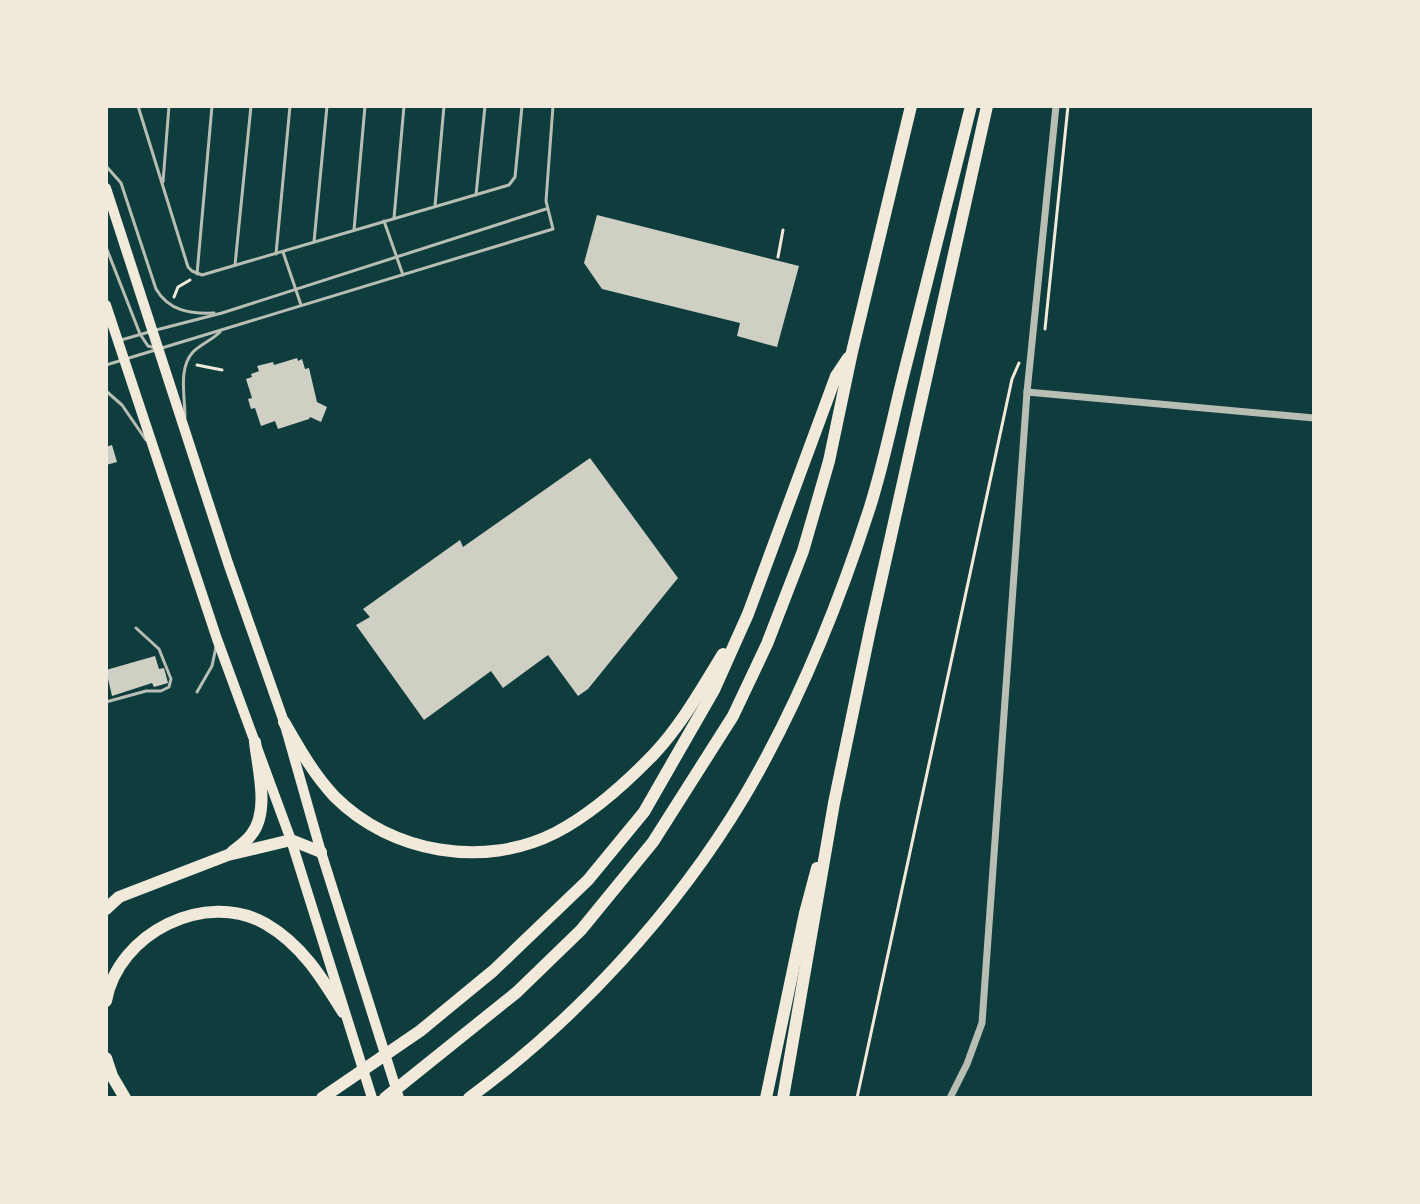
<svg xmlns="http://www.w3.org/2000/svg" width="1420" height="1204" font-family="'Fira Sans',sans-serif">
	<rect width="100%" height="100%" fill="#0f3d3e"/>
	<g fill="#cfcfc3">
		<polygon points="597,215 799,266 777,347 737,336 740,323 602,289 584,263"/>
		<polygon points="297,358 298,361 302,359 305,369 309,368 317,402 327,407 321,422 310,417 309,419 278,429 275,421 261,426 255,408 251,409 248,399 252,398 246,379 252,377 251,374 259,371 257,366 273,362 274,365"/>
		<polygon points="112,445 117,462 106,465 106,447"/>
		<polygon points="590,458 678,578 588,689 578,696 548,655 503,688 491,671 424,720 356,625 370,617 363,609 460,540 463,547"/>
		<polygon points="155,656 159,669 164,668 168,683 154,687 152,683 112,696 106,670"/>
	</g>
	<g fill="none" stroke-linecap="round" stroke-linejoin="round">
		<g stroke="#f1e9da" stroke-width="3">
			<polyline points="778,257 783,230"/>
			<polyline points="174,297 178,287 190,280"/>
			<polyline points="1045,329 1068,106"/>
			<polyline points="197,365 222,370"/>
			<polyline points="857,1098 1012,379 1019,363"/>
		</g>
		<g stroke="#b8beb3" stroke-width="3">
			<polyline points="138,106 188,267 192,271 202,275 509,185 515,177 522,106"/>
			<path d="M106 166 121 183 156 289C169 311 190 314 214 313"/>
			<polyline points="163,182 169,106"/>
			<polyline points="476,195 485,106"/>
			<polyline points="435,206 444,106"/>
			<polyline points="394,218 404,106"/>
			<polyline points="384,221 403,275"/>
			<polyline points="354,230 365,106"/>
			<polyline points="314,242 327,106"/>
			<polyline points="106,247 140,334 148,346 156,348"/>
			<polyline points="283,252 301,305"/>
			<polyline points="276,254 290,106"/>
			<polyline points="235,265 251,106"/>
			<polyline points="197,274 212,106"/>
			<polyline points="156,330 222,313 546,209"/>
			<polyline points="121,340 149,332"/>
			<polyline points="106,365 553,229 546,201 553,106"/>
			<polyline points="106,391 122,405 146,440"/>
			<path d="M185 417C185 396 178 368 193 352 201 344 212 340 220 332"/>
			<polyline points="197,692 212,666 216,647"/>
			<polyline points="106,702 146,691 161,691 169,687 171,679 159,649 136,628"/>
		</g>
		<g stroke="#b8beb3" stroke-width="7">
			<polyline points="1027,392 1314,418"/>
			<polyline points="950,1098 967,1064 982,1023 1027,392 1056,106"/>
		</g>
		<g stroke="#f1e9da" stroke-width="10">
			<polyline points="106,188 228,563 284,722 321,852 399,1098"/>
			<polyline points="106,305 217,639 291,840 372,1098"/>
		</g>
		<g stroke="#f1e9da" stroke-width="12">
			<path d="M284 722C299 748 314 775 335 797 391 853 484 869 555 833 592 814 625 784 654 754 682 724 702 688 723 654"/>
			<path d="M232 852C238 847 246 842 251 835 270 812 258 769 255 742"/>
			<polyline points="106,909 119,897 228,855 291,840 321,852"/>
			<path d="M106 1001C118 933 206 889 266 924 302 945 322 978 343 1012"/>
			<polyline points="106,1058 112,1076 125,1098"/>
			<polyline points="322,1098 420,1031 493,971 588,880 644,812 714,690 748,614 836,376 848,358"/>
			<polyline points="385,1098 517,992 581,930 653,842 733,716 767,644 803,551 829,461 852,352 911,106"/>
			<path d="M469 1098C576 1020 676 911 744 797 797 707 837 609 869 510 884 464 893 416 905 369 927 282 949 194 971 106"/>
			<polyline points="766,1098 805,913 817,868"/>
			<polyline points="783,1098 834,803 870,630 987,106"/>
		</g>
	</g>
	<rect width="1420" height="1204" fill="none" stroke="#f1e9da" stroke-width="216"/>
</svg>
